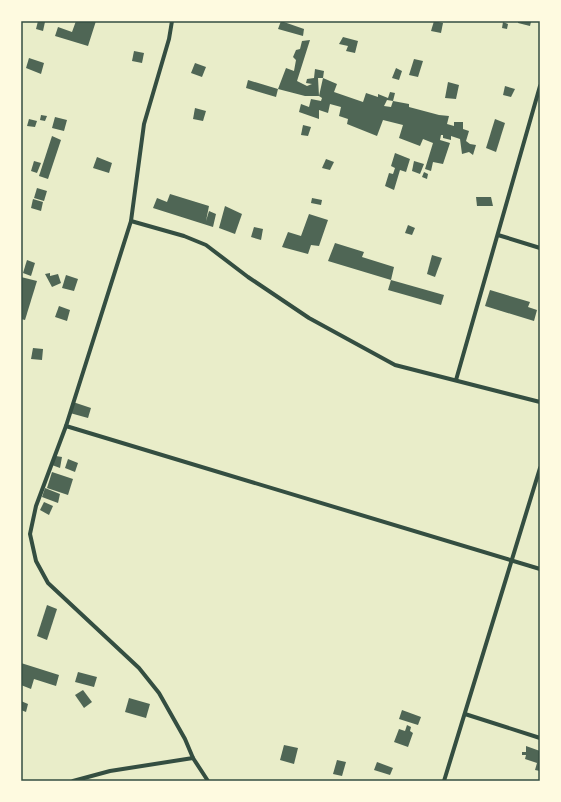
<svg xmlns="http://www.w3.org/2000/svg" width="561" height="802" font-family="Signika,sans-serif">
	<rect width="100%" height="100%" fill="#e9edc9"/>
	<g fill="#4f6655">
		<polygon points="38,21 45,22 43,31 36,29"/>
		<polygon points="76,21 96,21 88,46 55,36 58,27 72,32"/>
		<polygon points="281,21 304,29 303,36 278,29"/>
		<polygon points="434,21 443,23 441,33 431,31"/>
		<polygon points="518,21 527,21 531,22 530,26 518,23"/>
		<polygon points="503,22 508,24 507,29 502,28"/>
		<polygon points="343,37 358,41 355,53 346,51 348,46 339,44"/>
		<polygon points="310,40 297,81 307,86 312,84 306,83 307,79 314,78 315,69 324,71 323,78 318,78 319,96 323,78 337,84 334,92 363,102 366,93 378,97 378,94 388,98 390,92 395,93 393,101 387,100 384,106 391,107 393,101 409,104 409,107 439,115 449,116 447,124 454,126 454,122 463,122 463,129 469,131 466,141 470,144 476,145 473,155 469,152 462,154 460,139 451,136 451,140 443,138 443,135 441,135 440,140 450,143 443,164 433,162 431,171 425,169 433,143 423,139 420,146 399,138 403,125 383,120 377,136 347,124 348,119 339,116 341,107 330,104 328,113 319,110 319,119 299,112 301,104 309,107 311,99 321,101 322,98 319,96 305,96 278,89 276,97 246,88 248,80 278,89 286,68 294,71 296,60 293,57 296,50 300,49 302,41"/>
		<polygon points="134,51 144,53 142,63 132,61"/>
		<polygon points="29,58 44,63 41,74 26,68"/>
		<polygon points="414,59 423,61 418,77 409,75"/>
		<polygon points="195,63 206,67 202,77 191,73"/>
		<polygon points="396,68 402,71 399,80 392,78"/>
		<polygon points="448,82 459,85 456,99 445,98"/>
		<polygon points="505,86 515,89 511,97 503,95"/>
		<polygon points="195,108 206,111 203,121 193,119"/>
		<polygon points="41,115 47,116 45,121 40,120"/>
		<polygon points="55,117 67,120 64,131 52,128"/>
		<polygon points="29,119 37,121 35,127 27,126"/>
		<polygon points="495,119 505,123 496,152 486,148"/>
		<polygon points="303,125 311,127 308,136 301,135"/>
		<polygon points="52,136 61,140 48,179 39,176"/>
		<polygon points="395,153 410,159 406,172 400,170 394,190 385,186 389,173 393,174 395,168 391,166"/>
		<polygon points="97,157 112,163 109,173 93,168"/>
		<polygon points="326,159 334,162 330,170 322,168"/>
		<polygon points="34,161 41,163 37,173 31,171"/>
		<polygon points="414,161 424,164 420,174 412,171"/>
		<polygon points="424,172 428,174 427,179 422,177"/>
		<polygon points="37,188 47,191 44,201 34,198"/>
		<polygon points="170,194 209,206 206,221 209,211 216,214 213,227 153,208 157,198 167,202"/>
		<polygon points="476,197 491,197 493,206 477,206"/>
		<polygon points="312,198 322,200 321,205 311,203"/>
		<polygon points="33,199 43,202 41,211 31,208"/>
		<polygon points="225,206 242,214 235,234 219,228"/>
		<polygon points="309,214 328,220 319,246 311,245 308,254 282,247 288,232 301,236"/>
		<polygon points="408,225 415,228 412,235 405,233"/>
		<polygon points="254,227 263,229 261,240 251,237"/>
		<polygon points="335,243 364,252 362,257 394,267 391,280 328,261"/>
		<polygon points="432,255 442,258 435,277 427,274"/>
		<polygon points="27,260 35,263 31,276 23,273"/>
		<polygon points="50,273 50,276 58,274 61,283 52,287 45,274"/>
		<polygon points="66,275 78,279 74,291 62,288"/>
		<polygon points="21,277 37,281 25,320 21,319"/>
		<polygon points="391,280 444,295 441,305 388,290"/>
		<polygon points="490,290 530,302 528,307 537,310 534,321 485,306"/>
		<polygon points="59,306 70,310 67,321 55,317"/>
		<polygon points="33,348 43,349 42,360 31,359"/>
		<polygon points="73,402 91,408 88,418 70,413"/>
		<polygon points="56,456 62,457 60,468 52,465"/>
		<polygon points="68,459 78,463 75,472 65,468"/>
		<polygon points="52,472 73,479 68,495 47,488"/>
		<polygon points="45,488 60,494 58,503 42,497"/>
		<polygon points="44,502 53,506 49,515 40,510"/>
		<polygon points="47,605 57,609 47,640 37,636"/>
		<polygon points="21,663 59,675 56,686 34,679 31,689 21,685"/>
		<polygon points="78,672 97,677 94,687 75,682"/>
		<polygon points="83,690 92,702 84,708 75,695"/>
		<polygon points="129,698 150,704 146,718 125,712"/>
		<polygon points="21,701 28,704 26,712 21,710"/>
		<polygon points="402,710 421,717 418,725 399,719"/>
		<polygon points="407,725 411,727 410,731 413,733 408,747 394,742 399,729 405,731"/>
		<polygon points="284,745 298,748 294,764 280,760"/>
		<polygon points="526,746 540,751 540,771 535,770 537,763 525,759 526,755 522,755 522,752 526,752"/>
		<polygon points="337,760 346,762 342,776 333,774"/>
		<polygon points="377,762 393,768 390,775 374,770"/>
	</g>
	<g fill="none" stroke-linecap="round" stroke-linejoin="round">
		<g stroke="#344e41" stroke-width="4">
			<polyline points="172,21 169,39 144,124 131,221 66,426 36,506 30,534 36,561 48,583 139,668 159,693 185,739 193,758 208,781"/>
			<polyline points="131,221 184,236 206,245 248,277 309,318 395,365 540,402"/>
			<polyline points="498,235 540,248"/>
			<polyline points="456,380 540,86"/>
			<polyline points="66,426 540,569"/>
			<polyline points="465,714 540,738"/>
			<polyline points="73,781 110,771 193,758"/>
			<polyline points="444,781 540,468"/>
		</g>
	</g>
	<rect width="561" height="802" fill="none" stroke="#fefae0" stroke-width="44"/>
	<rect x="22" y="22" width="517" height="758" fill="none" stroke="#344e41" stroke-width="1.5"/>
</svg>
